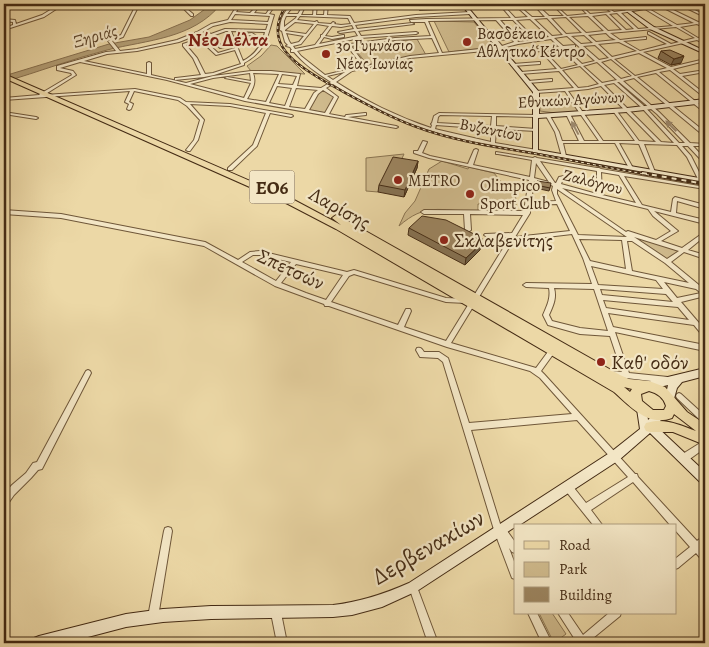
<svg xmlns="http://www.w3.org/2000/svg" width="709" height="647" font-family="Alegreya,serif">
	<rect width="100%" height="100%" fill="#ecd8a6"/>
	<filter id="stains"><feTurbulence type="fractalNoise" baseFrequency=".004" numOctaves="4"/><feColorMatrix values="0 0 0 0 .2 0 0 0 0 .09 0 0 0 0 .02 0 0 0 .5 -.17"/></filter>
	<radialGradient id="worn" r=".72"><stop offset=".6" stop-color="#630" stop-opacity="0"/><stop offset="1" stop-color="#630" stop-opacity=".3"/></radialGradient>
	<g fill="#d0bb8d" stroke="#8a7451">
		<polygon points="434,21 474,22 495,47 449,52"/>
		<polygon points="417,39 426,55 367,64 352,46"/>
		<polygon points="271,45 277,46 305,74 251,71 247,66 261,56"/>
		<polygon points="324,90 335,96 326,113 309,110 318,94"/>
		<polygon points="572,102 579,112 555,113 540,111 540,104"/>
		<polygon points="404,154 399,165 393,164 378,192 366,191 366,158"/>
		<path d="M442 161 468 169 469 167 494 173 502 183 515 184 516 205 478 204V211L473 212C440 210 425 203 399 226L405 213 415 201 429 169Z"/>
		<polygon points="637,237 679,251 667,259 635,238"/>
		<polygon points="539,613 552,613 566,634 554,643"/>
	</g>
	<path fill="#b39e75" stroke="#87704f" d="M212 4H221C193 39 147 40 107 50 72 59 38 72 4 82V76L109 44 149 37 190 20Z"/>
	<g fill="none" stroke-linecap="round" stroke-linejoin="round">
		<g stroke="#6f5739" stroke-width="2">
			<g id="street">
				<polygon points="60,4 64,4 44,17 4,30 4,28 13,25 13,22 4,21 4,19 15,20 16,24 42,15"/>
				<path d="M144 4H148L137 9 123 37 112 41 120 51 137 49 177 40 197 32 211 24 228 20 238 4H241L236 12 250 13 259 4H261L254 13 266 14 273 4H276L269 14 274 15C267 37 267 50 244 63V65L214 75 204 77 175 80V78H176L201 75 193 58 183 46V44L198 39 197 36H199L201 38 208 35 206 33 208 32 211 34 225 29 266 30 268 24 230 22 213 26 199 34 179 42 137 51 107 54 84 61 147 74V63L149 62 151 63V75L186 83 213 76 251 71H271L300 74 297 86 321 88 331 82C317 73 304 64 294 52H291V50H292L290 47 286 46 288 45 285 42 282 31 280 30C280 19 284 12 292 4H295L287 14H298L304 4H306L301 15H313L314 4H317L316 15H324L325 4H328L327 15 350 16 354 23 416 15 470 12 472 13 470 14 416 17 355 25 357 29 412 23 414 24 358 31 361 36 416 32 418 33 416 34 360 38 297 51 301 56 325 75 362 66 346 44 347 43 350 44 395 38 431 36 425 22H411L410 20 426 19 511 18 501 6 420 10 421 8 501 4H536L549 16H564L552 4H554L567 16 587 14 577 4H579L590 14 611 12 600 4H603L614 12 643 8 637 4H640L646 7 661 4H673L665 6 698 22 705 21V23L700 24 699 25 697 24 680 27 698 38 705 36V38L701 39 705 42V44L697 40 643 52 671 67 705 59V61L673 69 680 74 705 70V72L682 76 705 94V97H704L670 70 659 72 705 109V112H704L656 73 637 77 705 132V135H703L634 78 623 81 659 112 690 143 705 144V146H693L705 159V162H703L688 146H682L691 156 703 180 701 181H699L687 157 677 145 644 144 655 172 653 173 651 172 639 144 619 143 633 168 631 169 629 168 615 143H563L566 156 562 157 555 132 546 116 547 115 550 116 559 132 562 141H579L566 114 568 113 570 114 584 141H599L572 102 537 104 535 103 537 102 571 100 565 91 536 93 534 92 536 91 574 88 559 71 520 74 519 73 521 72 557 69 541 51 505 55 503 54 505 53 539 49 537 47 539 46 542 49 559 47 551 39 518 44 495 50 410 58 352 71 336 82C365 101 398 117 431 128L432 125 431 124 432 123 434 116 439 113 537 115 538 116 536 117 496 116V126L536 129 538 130 536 131 496 129 495 143 537 150V152H535C497 146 459 140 422 128 391 117 360 102 333 84L326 88 338 97 329 114 345 117 346 115H347L365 113H366V115L348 117 396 126 398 127 396 128 245 101 167 80 80 62 60 68 73 71 76 75 44 95 135 89 180 98 186 102 230 104 292 115 293 116 291 117 270 113 257 146 232 170H228V168L253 145 266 113 230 106 190 104 204 120 198 140 190 151H188L186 150 194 140 200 120 187 106 178 100 134 91 129 102 133 104 131 109 129 110 127 109 129 104 125 102 130 91 4 100V98L39 95 40 94 72 75 71 73 57 70V66L106 52 116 51 108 41 121 35 135 7ZM534 5 545 17H532L519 6ZM504 6H516L528 17 515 18ZM662 7 694 23 677 25 649 9ZM645 9 673 26 638 29 621 13ZM617 13 634 29 626 30 609 14ZM235 14 270 16 268 22 231 20ZM606 14 622 30 608 31 592 16ZM286 16H297L296 18 284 27V21ZM300 16 348 18 351 24 341 25 334 24 335 23 333 22 331 24 318 23 317 21 315 22 297 20ZM588 16 604 31 586 33 569 17ZM566 17 582 33 566 34 551 18ZM547 18 563 35 552 36 534 19ZM530 19 549 37 535 39 516 20ZM496 20 511 37 493 38V40L499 47 442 53 428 21ZM500 20H513L532 40 518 42 516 38ZM295 22 314 24 306 34 285 31V30ZM317 24 329 26 322 35H321V37L315 45 295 49 293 46 301 44ZM352 25 354 29 338 32 340 33 355 31 358 36 319 44 324 37 332 39 344 37V35H343L332 37 325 36 332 26 341 27ZM676 27 695 38 671 44 649 32H648V34L667 44 640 51 623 41 645 39H646V37L620 40 610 33ZM226 31H228L233 43 222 46 212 36ZM231 31 265 32C262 45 256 54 243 61ZM286 33 304 36 299 42 291 44 289 41ZM606 33 610 37 616 40 596 42 588 35ZM584 35 593 43 581 44 571 36ZM567 36 595 61 582 64 565 48 575 47V45L563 46 554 38ZM210 37 220 48 234 45 235 48 218 53 203 39ZM432 38 439 53 410 56 366 66 351 46 395 40ZM512 39 514 42 502 46 497 40ZM200 40 216 55 235 50 241 64 213 73 205 74 197 58 186 45ZM619 42 637 51 612 57 598 44ZM595 45 609 58 599 60 583 46ZM561 49 578 65 561 69 544 51ZM639 53 667 68 635 76 614 59ZM611 59 632 76 621 79 601 62ZM597 62 617 80 602 83 583 66ZM580 66 599 84 588 87 578 88 562 70ZM345 72 333 80 327 76ZM250 73 251 81 227 77 225 78 251 83 244 98 190 84 213 78ZM253 73 279 74 266 102 247 99C252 90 257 83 253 73ZM282 74 297 76 293 85 278 84ZM617 82H619L657 114 685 143H679L643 105ZM614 83 641 107 674 143 661 142 604 85ZM277 86 292 88 285 106 269 103ZM601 86 656 142 639 141 616 110H615L613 111 635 141H603L568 91 588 89ZM296 88 318 90 314 93 305 109 289 107ZM323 90 334 97 325 113 309 110 318 94ZM440 115 492 116 491 126 437 123 438 117ZM436 125 491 129V142L439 130 435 129Z"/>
				<polygon points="179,4 181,4 193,14 193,16 191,16"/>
				<polygon points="678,4 682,4 705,15 705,17"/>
				<path d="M252 33 258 37C252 42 244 43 238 38L243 34ZM251 35 254 37C250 40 246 40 242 38L245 36Z"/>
				<polygon points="539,62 540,62 540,64 513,66 511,65 513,64"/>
				<polygon points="551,79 552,79 552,81 528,83 526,82 528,81"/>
				<polygon points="4,112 36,117 38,118 36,119 4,114"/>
				<path d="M423 141 427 142 422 153 430 156 468 164 474 150 476 149 478 150 473 165 530 177 532 160 498 154H496V152L533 158 535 157 537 158 597 168H599L601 169 705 187V189L624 176 642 205 671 212 673 199 675 197 705 205V209L677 201 676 213 705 220V224L654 211 678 231 661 241 682 248 703 233 705 232V236L688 250 705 255V259L684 252 671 262 705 290V296L681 302 705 330V336H703L694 325 608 313 613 327 705 345V351L615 332 629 373 668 377 670 378 671 380 670 382 668 383 609 376 608 374 609 372 611 371 622 372 610 336 580 334 548 325 543 315C547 306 551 298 549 288L526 287 523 285 526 283 592 284 583 258 572 234 513 241 451 343 536 368 550 349 552 348 554 349 555 351 554 353 541 371 544 374 635 474H637L638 477 697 541 702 537 705 536V545L702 548 705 551V561L702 560 696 553 678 568 675 569V559L690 547 675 530V526H671L633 482 591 510 603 526H594L565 490 564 487 565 484 568 483 571 484 586 503 628 477 577 420 471 430 501 527 505 528 515 542V553L512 552 509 548 515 564V579L512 578 495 533 443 362 438 358 420 357 416 350 417 348C421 347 422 349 424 352H439L448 358 469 423 572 414 540 378 530 371 447 347 329 306H325L324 304 275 286 204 246 61 218 4 214V210L61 214 205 242 238 260 250 252 260 251 347 272 354 270 446 298 468 299 469 301 466 303 446 302 354 274 349 276 331 302 398 325 406 309H410L411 311 404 327 446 341 510 237H487L484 235 485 234 512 233 523 215 470 214 471 230 468 232 465 230 464 214H424L421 212 424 210 524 211 529 180 429 158 414 153V151H418ZM540 161 597 171V183L564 176 559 177 556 183H555ZM536 163 549 182 534 178ZM601 172 619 175 636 203 602 195ZM564 178 597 186V194L561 184 563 179ZM534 181 551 185 553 186 552 190 556 201 531 202ZM562 188 648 209 653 216 671 231 656 240 628 231 626 232ZM557 189 627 237 578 235 557 194ZM557 204 570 231 515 237 530 213V205ZM634 237 679 251 667 259ZM579 239 622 240 626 269 590 261ZM627 241H632L665 263 689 283 632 271ZM253 255H260L291 262 276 281 242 262ZM296 264 343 275 326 300 306 293 281 283ZM591 266 656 280 663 289 598 285ZM664 282 696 289 701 293 677 298ZM554 288 594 289 608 331 580 328 552 321 549 315C553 306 557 298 554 288ZM600 289 666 294 673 302 602 295ZM603 300 678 307 689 320 606 308Z"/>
				<polygon points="88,370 90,371 91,373 42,469 38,470 31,478 14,495 7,505 4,506 4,494 12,485 26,473 33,463 37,462 86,371"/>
				<polygon points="679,393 681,394 703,414 705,414 705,420 699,419 677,398 676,396 677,394"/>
				<polygon points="705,440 705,448 687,461 684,462 681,461 680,458 681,455"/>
				<polygon points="168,527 171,528 172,531 158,617 156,620 153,622 150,620 148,617 164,531 165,528"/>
				<polygon points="413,583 416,584 417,587 438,643 428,643 409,587 410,584"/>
				<polygon points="276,608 279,610 281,613 287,643 277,643 271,613 273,610"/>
				<polygon points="528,613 537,613 552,643 542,643"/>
				<polygon points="558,613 568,613 583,635 609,613 621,613 620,616 587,643 575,643 576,641"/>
			</g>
		</g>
		<g stroke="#452c15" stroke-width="2">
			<g id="secondary">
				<polygon points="461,4 465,4 539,92 539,114 627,108 705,99 705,103 627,112 538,118 538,150 705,179 705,183 533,152 533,92"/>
				<polygon points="617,4 621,4 654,27 705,51 705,54 650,29"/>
				<polygon points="705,368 705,376 682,382 677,388 673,402 670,403 667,402 665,399 668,385 647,390 644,389 642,386 644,383 647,382"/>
				<path d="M642 405 646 406 648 420 655 413 659 411 663 413 664 416 656 426 705 472V484L701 483 650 433 619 460 518 526H515V527L417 591 382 607 352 615 333 617 211 619 163 622 126 627 65 643H32L34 638 39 636 126 614 163 609 211 606 333 605C360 602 384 594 409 583L611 452 640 429 637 409 638 406Z"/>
			</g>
		</g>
		<g stroke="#452c15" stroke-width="2">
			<path id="primary" d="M4 74 294 200 341 225 332 218 336 215 339 216 620 375 629 379 649 381 665 387 687 412 705 424V445L673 432H650L646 431 644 427 646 423C663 417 681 425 696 431L674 414 672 418C648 427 631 407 614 392L336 229 288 204 4 78ZM624 387 632 389 630 392ZM649 391C657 393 664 398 666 406L664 410H653L642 401 641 394Z"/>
		</g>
		<use href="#street" fill="#f3e6c5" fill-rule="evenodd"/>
		<use href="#secondary" fill="#f3e6c5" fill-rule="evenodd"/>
		<use href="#primary" fill="#ecd8a6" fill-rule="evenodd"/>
		<g stroke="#452c15" stroke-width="2.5">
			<path id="rail-far1" d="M287 4C260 44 297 65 329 84 357 99 384 115 414 126 453 141 496 147 537 154 574 161 612 168 649 175"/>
		</g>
		<g stroke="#452c15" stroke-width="4">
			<polyline id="rail" points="642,173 705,184"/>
		</g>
		<use href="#rail-far1" stroke="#f3e6c5" stroke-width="1" stroke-dasharray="3" stroke-linecap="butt"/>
		<use href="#rail" stroke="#f3e6c5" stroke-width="2" stroke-dasharray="5" stroke-linecap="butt"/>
	</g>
	<g fill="#867253" stroke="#452c15">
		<polygon points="661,51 681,63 671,65 658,58"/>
		<polygon points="418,161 417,168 404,197 378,192 379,185"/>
		<polygon points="537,181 550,188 549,191 535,188"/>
		<polygon points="409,228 480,250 465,265 408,235"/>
	</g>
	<g fill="#6d5d43" stroke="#452c15">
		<polygon points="684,56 681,63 671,65 674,59"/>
		<polygon points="418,161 417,168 404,197 405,190"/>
		<polygon points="482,243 480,250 465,265 466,258"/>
	</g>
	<g fill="#9c8560" stroke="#452c15">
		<polygon points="670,50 684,56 674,59 661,51"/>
		<polygon points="393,157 418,161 405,190 379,185"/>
		<polygon points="537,181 551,183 550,188 536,185"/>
		<polygon points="422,216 446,220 482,238 482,243 466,258 409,228"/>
	</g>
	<defs><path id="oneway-solid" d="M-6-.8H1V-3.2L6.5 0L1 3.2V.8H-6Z" transform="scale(1.25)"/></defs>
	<g fill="#9c896d">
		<use href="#oneway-solid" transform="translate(671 126) rotate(-135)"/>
		<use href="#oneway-solid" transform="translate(575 128) rotate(-118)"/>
	</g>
	<g fill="#8f2418" stroke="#f3e6c5" stroke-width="2">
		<circle cx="467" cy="42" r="5"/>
		<circle cx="326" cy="54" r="5"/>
		<circle cx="398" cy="180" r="5"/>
		<circle cx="470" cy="194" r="5"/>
		<circle cx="444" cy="240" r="5"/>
		<circle cx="601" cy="362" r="5"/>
	</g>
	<g text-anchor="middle" stroke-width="4.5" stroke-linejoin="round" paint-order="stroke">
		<g font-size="16" fill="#452c15" stroke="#f3e6c5" text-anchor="start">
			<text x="477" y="39">Βασδέκειο<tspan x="477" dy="18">Αθλητικό Κέντρο</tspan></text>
			<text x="336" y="51">3ο Γυμνάσιο<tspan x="336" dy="18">Νέας Ιωνίας</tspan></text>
			<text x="408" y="186">METRO</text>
			<text x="480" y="191">Olimpico<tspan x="480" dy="18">Sport Club</tspan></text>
		</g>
		<g font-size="16" fill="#452c15" stroke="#f3e6c5">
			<text transform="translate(571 99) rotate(-3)" y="6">Εθνικών Αγώνων</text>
			<text transform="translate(491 129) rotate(11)" y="6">Βυζαντίου</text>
			<text transform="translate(593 181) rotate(14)" y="6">Ζαλόγγου</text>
		</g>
		<g font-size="18" font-style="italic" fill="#60482d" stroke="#f3e6c5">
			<text transform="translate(95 36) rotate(-16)" y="6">Ξηριάς</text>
		</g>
		<g font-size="19" font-weight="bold" fill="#7a1f14" stroke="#f3e6c5">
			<text x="228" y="46">Νέο Δέλτα</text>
		</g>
		<rect fill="#f3e6c5" stroke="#79644a" stroke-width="1" x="249.5" y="170.5" width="45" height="33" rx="4"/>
		<g font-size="19" font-weight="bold" fill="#452c15">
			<text x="272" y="194">ΕΟ6</text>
		</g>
		<g font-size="20" fill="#452c15" stroke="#f3e6c5">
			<text transform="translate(340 208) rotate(29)" y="7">Λαρίσης</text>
			<text transform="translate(291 269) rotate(25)" y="7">Σπετσών</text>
		</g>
		<g font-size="20" fill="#452c15" stroke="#f3e6c5" text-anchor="start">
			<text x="454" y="247">Σκλαβενίτης</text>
			<text x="611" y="369">Καθ' οδόν</text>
		</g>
		<g font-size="24" fill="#452c15" stroke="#f3e6c5">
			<text transform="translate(428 547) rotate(-30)" y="8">Δερβενακίων</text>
		</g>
	</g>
	<rect width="709" height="647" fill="none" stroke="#ecd8a6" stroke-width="20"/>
	<rect x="5" y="5" width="699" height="637" fill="none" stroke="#452c15" stroke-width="2.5"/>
	<rect x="10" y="10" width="689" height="627" fill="none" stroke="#452c15"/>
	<rect x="514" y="524" width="162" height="90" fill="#f3e6c5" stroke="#ad9c7f"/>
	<rect x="524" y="541" width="25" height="8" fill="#ecd8a6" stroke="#ad9c7f"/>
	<text x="559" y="550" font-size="15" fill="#452c15">Road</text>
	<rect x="524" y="562" width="25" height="15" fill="#d0bb8d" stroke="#ad9c7f"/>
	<text x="559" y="574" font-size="15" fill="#452c15">Park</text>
	<rect x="524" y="587" width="25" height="15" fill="#9c8560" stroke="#ad9c7f"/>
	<text x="559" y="600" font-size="15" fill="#452c15">Building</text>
	<rect width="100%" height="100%" filter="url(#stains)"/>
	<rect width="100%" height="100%" fill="url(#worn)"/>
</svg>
